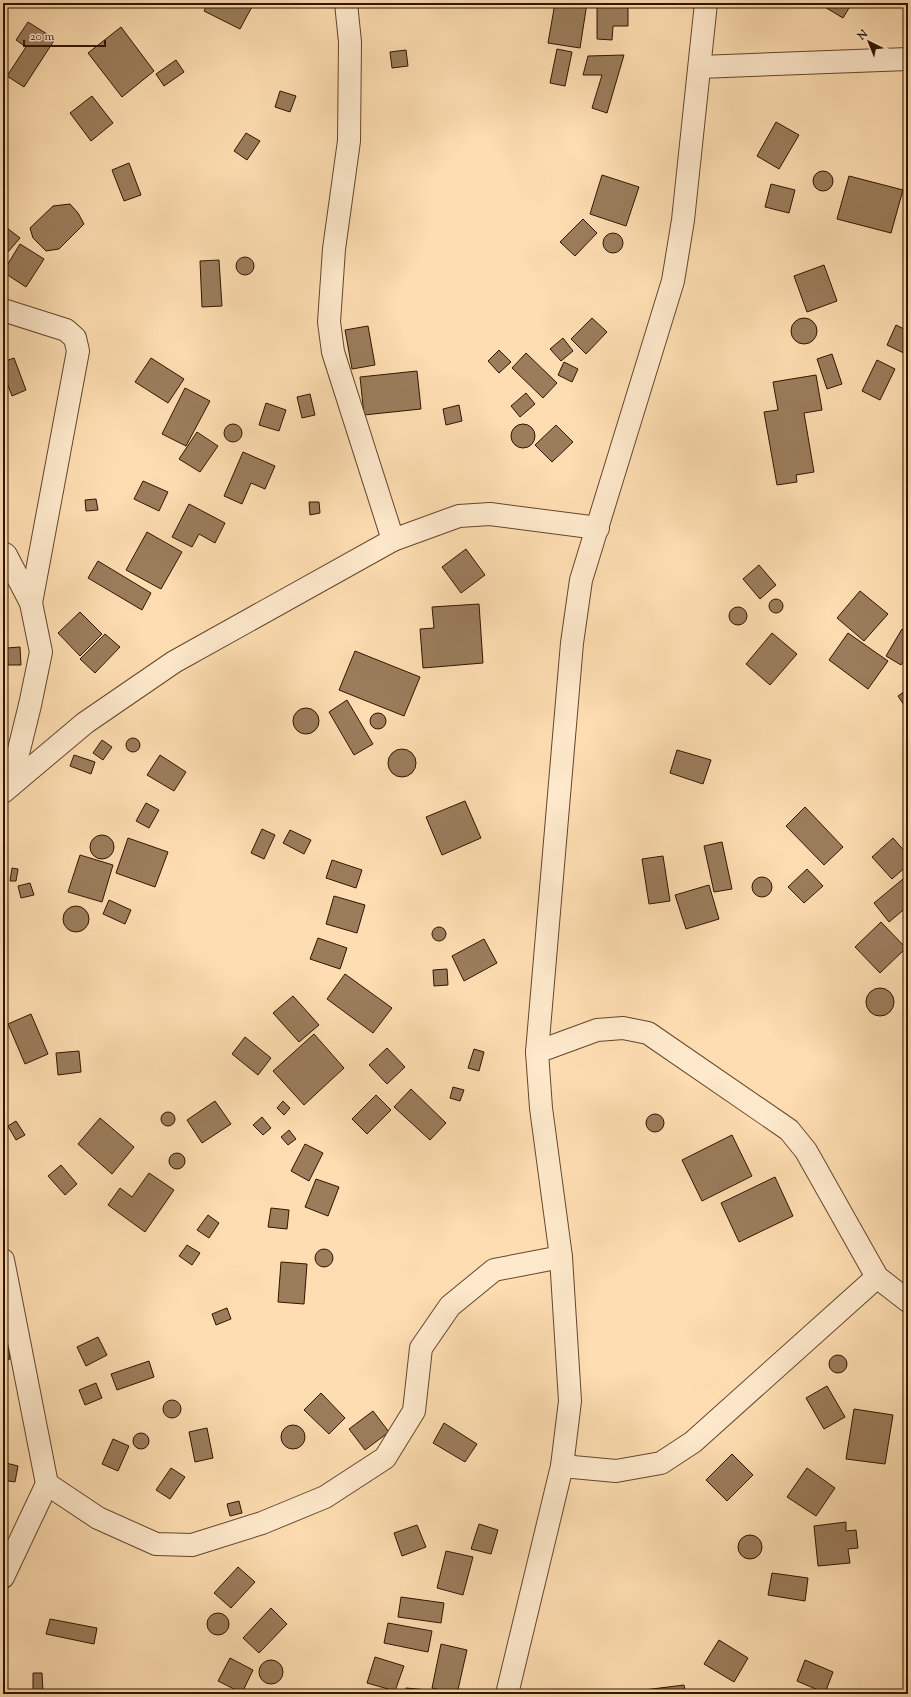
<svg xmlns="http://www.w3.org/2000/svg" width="911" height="1697" font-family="'Sorts Mill Goudy',serif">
	<rect width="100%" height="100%" fill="#fdddb1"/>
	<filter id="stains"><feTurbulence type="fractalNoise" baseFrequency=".005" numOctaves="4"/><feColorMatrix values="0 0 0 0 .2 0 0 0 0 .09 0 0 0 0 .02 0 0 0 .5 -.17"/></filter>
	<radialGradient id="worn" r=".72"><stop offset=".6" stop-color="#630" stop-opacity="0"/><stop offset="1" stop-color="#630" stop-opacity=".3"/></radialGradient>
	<g fill="#9b7d5c" stroke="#311400">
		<polygon points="208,3 254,3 240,29 204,11"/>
		<polygon points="555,3 587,3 580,48 548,43"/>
		<polygon points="825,3 852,3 843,18 823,6"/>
		<polygon points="597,7 628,7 628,26 613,26 612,40 597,39"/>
		<polygon points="28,22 55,39 24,87 7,76 26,47 16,40"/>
		<polygon points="121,27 154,71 122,97 88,53"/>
		<polygon points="557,49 572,52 565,86 550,83"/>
		<polygon points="406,50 408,66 392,68 390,52"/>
		<polygon points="624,55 607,113 592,108 602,75 583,75 588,56"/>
		<polygon points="176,60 184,72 164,86 156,74"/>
		<polygon points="280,91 296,96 290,112 275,107"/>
		<polygon points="92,96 113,123 91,141 70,113"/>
		<polygon points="776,122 799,135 779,169 757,156"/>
		<polygon points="246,133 260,141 247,160 234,151"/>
		<polygon points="129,163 141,195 124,201 112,170"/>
		<circle cx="823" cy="181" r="10"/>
		<polygon points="602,175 639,187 626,226 590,214"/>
		<polygon points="849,176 903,190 891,233 837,219"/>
		<polygon points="771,184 795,190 789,213 765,207"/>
		<polygon points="70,204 78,213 84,224 59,249 46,251 33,238 30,228 53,206"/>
		<polygon points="583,219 597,233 575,256 560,242"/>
		<polygon points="7,228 20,238 8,252 3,248 3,234"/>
		<circle cx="613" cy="243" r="10"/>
		<polygon points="20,244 44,259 26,287 3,272"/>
		<circle cx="245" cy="266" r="9"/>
		<polygon points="219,260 222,306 202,307 200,261"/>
		<polygon points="824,265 837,301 807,312 794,276"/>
		<polygon points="592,318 607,332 586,354 571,339"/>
		<circle cx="804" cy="331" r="13"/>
		<polygon points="896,325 908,331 908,355 887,345"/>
		<polygon points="368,326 375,365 352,369 345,330"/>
		<polygon points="563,338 573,351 561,361 550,349"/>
		<polygon points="499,350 511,362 499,373 488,361"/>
		<polygon points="526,353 557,383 543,398 512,368"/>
		<polygon points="832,354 842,384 827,389 817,359"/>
		<polygon points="14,358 26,390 12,396 3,372 3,362"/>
		<polygon points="151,358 184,379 168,403 135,382"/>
		<polygon points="877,360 895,369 880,400 862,391"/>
		<polygon points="564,362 578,369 572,382 558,375"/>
		<polygon points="417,371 421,409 364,415 360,377"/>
		<polygon points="816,375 822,410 804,413 814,472 796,475 797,482 777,485 764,412 778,410 773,382"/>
		<polygon points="185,388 210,401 186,446 162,434"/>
		<polygon points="526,393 535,404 520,417 511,406"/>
		<polygon points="310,394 315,415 302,418 297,397"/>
		<polygon points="266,403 286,410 279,431 259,425"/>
		<polygon points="459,405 462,421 446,425 443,409"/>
		<polygon points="3,406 7,413 3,416"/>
		<circle cx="523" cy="436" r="12"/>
		<circle cx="233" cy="433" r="9"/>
		<polygon points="556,425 573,442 552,462 535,445"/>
		<polygon points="197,432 218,446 200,472 179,459"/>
		<polygon points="243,452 275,466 265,489 251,483 242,504 224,496"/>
		<polygon points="143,481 168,492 159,511 134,499"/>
		<polygon points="96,499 98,510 86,511 85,500"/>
		<polygon points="309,502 319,502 320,513 310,515"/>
		<polygon points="189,504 225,523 215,543 199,534 192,547 172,537"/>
		<polygon points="147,532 182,552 161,589 126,570"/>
		<polygon points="466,549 485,575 461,593 442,567"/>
		<polygon points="98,561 151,593 142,610 88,578"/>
		<polygon points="759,565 776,585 760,599 743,579"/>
		<polygon points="860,591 888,614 864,641 837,618"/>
		<circle cx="776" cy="606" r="7"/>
		<polygon points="479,604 483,663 423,668 420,629 434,628 432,607"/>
		<circle cx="738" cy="616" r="9"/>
		<polygon points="80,612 102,634 80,656 58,633"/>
		<polygon points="902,629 908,633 908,654 901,665 886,656"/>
		<polygon points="772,633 797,654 770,685 746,664"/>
		<polygon points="848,633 888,661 868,689 829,660"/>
		<polygon points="105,634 120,647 95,673 80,659"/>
		<polygon points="20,647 21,665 8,665 7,648"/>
		<polygon points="355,651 420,677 404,716 339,690"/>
		<polygon points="908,689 908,711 898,696"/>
		<polygon points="347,700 373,744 354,755 329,712"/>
		<circle cx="306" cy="721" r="13"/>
		<circle cx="378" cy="721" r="8"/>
		<circle cx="133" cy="745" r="7"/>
		<polygon points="102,740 112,747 103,760 93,753"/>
		<circle cx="402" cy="763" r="14"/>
		<polygon points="677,750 711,760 703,784 670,773"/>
		<polygon points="74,755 95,762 91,774 70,766"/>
		<polygon points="160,755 186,772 174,791 147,775"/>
		<polygon points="465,801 481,838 442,855 426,817"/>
		<polygon points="146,803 159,810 149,828 136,821"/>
		<polygon points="805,807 843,847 824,865 786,826"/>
		<polygon points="262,829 275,835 264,859 251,853"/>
		<polygon points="290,830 311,840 304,854 283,843"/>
		<circle cx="102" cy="847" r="12"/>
		<polygon points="128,838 168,852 155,887 116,873"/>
		<polygon points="893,838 908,855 908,865 892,879 872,857"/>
		<polygon points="722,842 732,889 714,892 704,846"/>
		<polygon points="80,855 113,865 102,902 68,892"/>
		<polygon points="663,856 670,901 649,904 642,859"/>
		<polygon points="332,860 362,870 356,888 326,878"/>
		<polygon points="12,868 18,869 16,881 10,881"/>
		<polygon points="807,869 823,886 804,903 788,887"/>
		<circle cx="762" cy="887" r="10"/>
		<polygon points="903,879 908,885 908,906 889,922 874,903"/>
		<polygon points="30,883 34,895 21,898 18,886"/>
		<polygon points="709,885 719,919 686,929 675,895"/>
		<polygon points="334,896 365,905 357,933 326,924"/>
		<polygon points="109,900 131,910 125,924 103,914"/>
		<circle cx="76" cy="919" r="13"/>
		<polygon points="881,922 906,948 880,973 855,947"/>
		<circle cx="439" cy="934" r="7"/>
		<polygon points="318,938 347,948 340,969 310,959"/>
		<polygon points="484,939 497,963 464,981 452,956"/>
		<polygon points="447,969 448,985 434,986 433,970"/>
		<polygon points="345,974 392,1008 373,1033 327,999"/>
		<circle cx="880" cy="1002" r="14"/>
		<polygon points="293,996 319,1025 299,1042 273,1013"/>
		<polygon points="31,1014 48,1054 25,1064 8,1024"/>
		<polygon points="314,1034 344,1068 304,1105 273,1071"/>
		<polygon points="245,1037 271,1058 258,1075 232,1054"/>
		<polygon points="387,1048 405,1067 387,1084 369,1065"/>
		<polygon points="474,1049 484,1052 479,1071 468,1068"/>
		<polygon points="79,1051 81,1072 58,1075 56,1053"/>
		<polygon points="453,1087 464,1090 460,1101 450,1098"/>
		<polygon points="411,1089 446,1123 430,1140 394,1107"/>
		<polygon points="376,1095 391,1110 367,1134 352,1119"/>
		<polygon points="215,1101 231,1124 202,1143 187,1120"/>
		<polygon points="283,1101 290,1108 284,1115 277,1108"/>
		<circle cx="168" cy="1119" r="7"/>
		<circle cx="655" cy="1123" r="9"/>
		<polygon points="262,1117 271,1128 263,1135 253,1125"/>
		<polygon points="100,1118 134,1147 112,1174 78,1144"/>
		<polygon points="16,1121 25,1135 16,1140 8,1126"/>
		<polygon points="289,1130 296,1139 288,1145 281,1137"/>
		<polygon points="732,1135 752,1176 702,1201 682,1160"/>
		<polygon points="305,1144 323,1153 309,1181 291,1171"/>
		<circle cx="177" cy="1161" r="8"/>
		<polygon points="61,1165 77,1184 65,1195 48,1176"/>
		<polygon points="149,1173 174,1190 145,1232 108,1205 120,1188 132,1197"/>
		<polygon points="775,1177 793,1216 739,1242 721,1203"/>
		<polygon points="316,1179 339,1187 328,1216 305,1207"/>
		<polygon points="271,1208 289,1210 287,1229 268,1227"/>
		<polygon points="208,1215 219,1223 209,1238 197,1230"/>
		<polygon points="187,1245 200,1253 192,1265 179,1256"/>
		<circle cx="324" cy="1258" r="9"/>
		<polygon points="281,1262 307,1264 304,1304 278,1302"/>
		<polygon points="227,1308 231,1319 216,1325 212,1314"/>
		<polygon points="98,1337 107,1355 86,1366 77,1347"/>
		<polygon points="8,1342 10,1359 3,1360 3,1343"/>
		<circle cx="838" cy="1364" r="9"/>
		<polygon points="149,1361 154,1377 117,1390 111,1374"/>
		<polygon points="96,1383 102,1398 85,1405 79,1390"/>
		<polygon points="827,1386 845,1417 824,1429 806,1398"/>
		<polygon points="321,1393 345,1418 329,1434 304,1410"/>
		<circle cx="172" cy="1409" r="9"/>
		<polygon points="854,1409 893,1415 885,1464 846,1459"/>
		<polygon points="373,1411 389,1432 365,1450 349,1429"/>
		<polygon points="444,1423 477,1444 465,1462 433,1443"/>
		<circle cx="293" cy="1437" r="12"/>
		<polygon points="207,1428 213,1458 195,1462 189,1432"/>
		<circle cx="141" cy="1441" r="8"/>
		<polygon points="113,1439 129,1446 118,1471 102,1464"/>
		<polygon points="732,1454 753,1475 727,1501 706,1480"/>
		<polygon points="6,1463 18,1466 15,1482 3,1480"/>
		<polygon points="171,1468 185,1477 170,1499 156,1490"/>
		<polygon points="807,1468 835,1488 816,1516 787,1497"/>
		<polygon points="239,1501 242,1513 230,1516 227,1504"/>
		<polygon points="846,1522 846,1531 856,1530 858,1548 848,1549 850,1563 818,1566 814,1526"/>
		<polygon points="479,1524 498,1530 491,1554 471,1549"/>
		<polygon points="417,1525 426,1547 402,1556 394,1533"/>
		<circle cx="750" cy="1547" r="12"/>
		<polygon points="446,1551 473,1557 463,1595 437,1588"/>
		<polygon points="238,1567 255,1582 231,1608 214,1593"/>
		<polygon points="772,1573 808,1578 805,1601 768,1595"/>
		<polygon points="401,1597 444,1603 441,1623 398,1617"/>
		<polygon points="271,1608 287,1624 259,1653 243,1638"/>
		<circle cx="218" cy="1624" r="11"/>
		<polygon points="50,1619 97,1628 94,1644 46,1634"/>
		<polygon points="388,1623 432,1631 428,1652 384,1643"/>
		<polygon points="719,1640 748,1658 734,1682 704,1664"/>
		<polygon points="441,1644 467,1650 457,1694 432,1688"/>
		<polygon points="375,1657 404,1666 395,1691 367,1683"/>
		<polygon points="230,1658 253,1670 242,1693 218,1681"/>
		<polygon points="805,1660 833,1672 825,1693 797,1681"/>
		<circle cx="271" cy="1672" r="12"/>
		<polygon points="33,1673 42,1673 43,1691 33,1691"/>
		<polygon points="684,1685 686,1694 644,1694 644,1690"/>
		<polygon points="406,1688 439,1691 439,1694 406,1694"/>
		<polygon points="607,1691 634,1694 607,1694"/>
	</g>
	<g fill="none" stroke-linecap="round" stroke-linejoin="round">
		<g stroke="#64462c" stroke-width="24">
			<g id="minor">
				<polyline points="346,3 350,42 349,141 334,249 329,322 333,352 393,540"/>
				<polyline points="700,67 908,59"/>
				<polyline points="3,310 66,330 75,338 78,351 31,603"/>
				<polyline points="3,553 6,555 31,603 41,652 30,705 10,786"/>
				<polyline points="3,792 85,723 174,662 393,540 459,516 490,514 598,528"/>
				<polyline points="537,1052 597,1030 623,1028 648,1033 789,1130 806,1151 877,1277 908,1301"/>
				<polyline points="3,1260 47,1484 3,1577"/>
				<polyline points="562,1466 616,1471 661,1463 693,1442 877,1277"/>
				<polyline points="47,1484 98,1518 156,1544 192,1545 262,1523 325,1497 385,1458 414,1411 421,1348 450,1306 494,1270 561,1257"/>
				<polyline points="507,1694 562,1466 570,1401 561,1257 541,1108 537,1052 572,643 581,580 673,281 683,220 706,3"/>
			</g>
		</g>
		<use href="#minor" stroke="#fee9cc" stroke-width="22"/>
	</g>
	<rect width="911" height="1697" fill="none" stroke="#fdddb1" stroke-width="16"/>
	<rect x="4" y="4" width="903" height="1689" fill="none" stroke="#311400" stroke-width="2"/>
	<rect x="8" y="8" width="895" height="1681" fill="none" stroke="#311400"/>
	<g transform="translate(869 42) rotate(317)" stroke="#fee9cc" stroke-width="3" paint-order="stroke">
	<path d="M0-3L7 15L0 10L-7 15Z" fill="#311400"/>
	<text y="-6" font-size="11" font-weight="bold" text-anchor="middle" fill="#311400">N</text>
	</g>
	<path d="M24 40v6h81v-6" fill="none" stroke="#311400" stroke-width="2"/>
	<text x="30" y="40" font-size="12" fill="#311400" stroke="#fee9cc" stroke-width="3" paint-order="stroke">20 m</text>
	<rect width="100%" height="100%" filter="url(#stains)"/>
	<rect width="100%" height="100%" fill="url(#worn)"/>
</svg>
